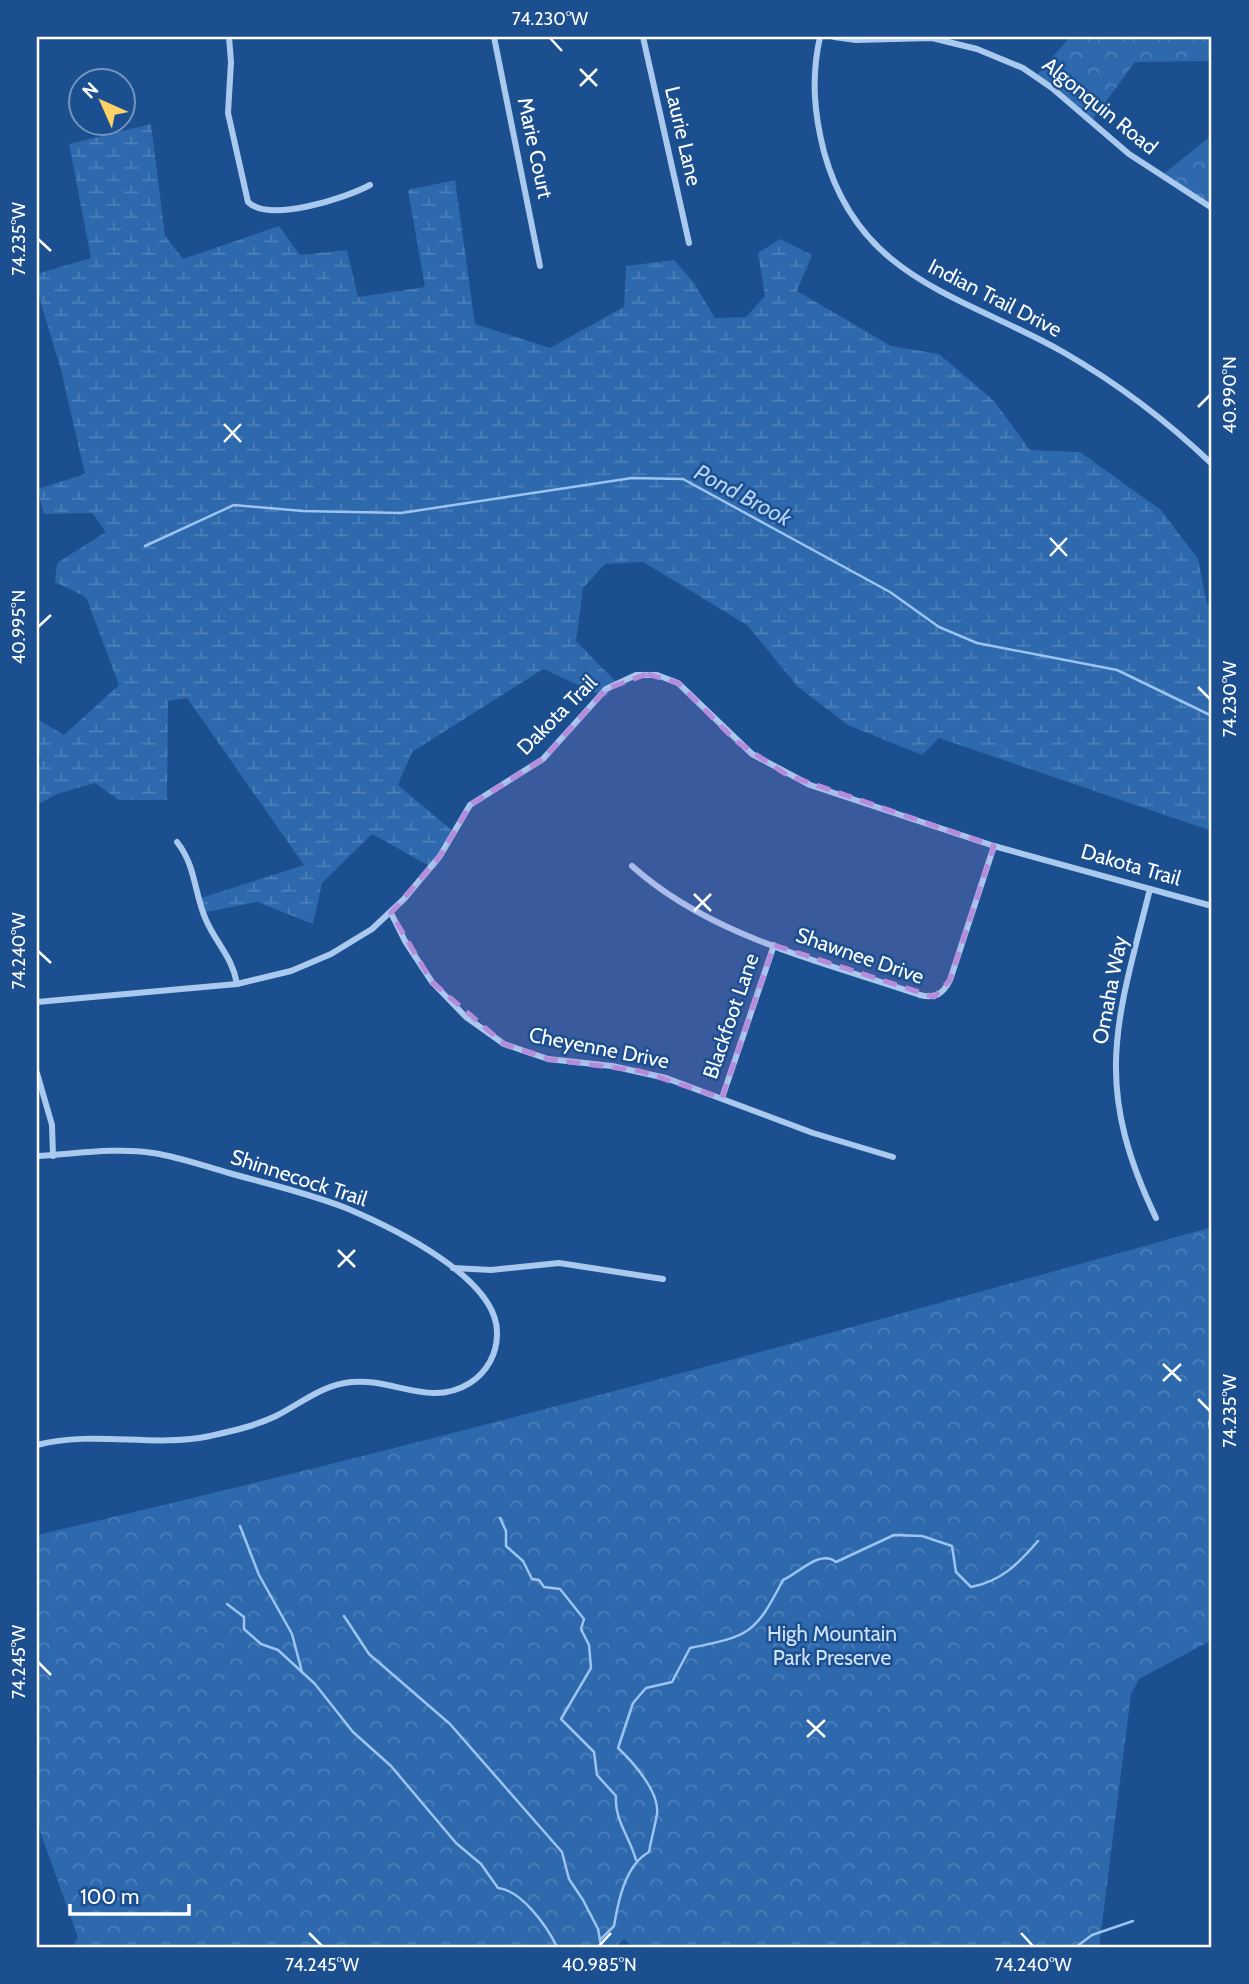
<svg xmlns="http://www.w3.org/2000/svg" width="1249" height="1984" font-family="Cabin,sans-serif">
	<defs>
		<pattern id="forest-crowns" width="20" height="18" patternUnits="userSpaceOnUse" patternTransform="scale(1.75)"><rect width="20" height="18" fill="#2e69ad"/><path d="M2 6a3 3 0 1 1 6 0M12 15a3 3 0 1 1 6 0" fill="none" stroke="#4d80b9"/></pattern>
		<pattern id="wetland-marsh" width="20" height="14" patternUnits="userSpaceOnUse" patternTransform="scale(1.75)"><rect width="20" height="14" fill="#2e69ad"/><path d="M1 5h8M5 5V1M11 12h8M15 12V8" fill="none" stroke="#4d80b9"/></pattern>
	</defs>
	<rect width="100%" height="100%" fill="#1b4f8f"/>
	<g fill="url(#forest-crowns)">
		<polygon points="1070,37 1212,37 1212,61 1135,62 1090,123 1036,76"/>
		<polygon points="1212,135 1212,204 1211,205 1161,176"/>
		<path d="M1212 1227V1640L1139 1679 1131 1694 1099 1947H632L624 1939 615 1947H73L78 1937 37 1823V1535C431 1443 822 1337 1212 1227Z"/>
	</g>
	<polygon fill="url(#wetland-marsh)" points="151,124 165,236 183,259 279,226 300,255 347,250 358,297 425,287 408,190 455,180 475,324 550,348 624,307 626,266 674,260 694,283 715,318 746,317 765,296 758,253 780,239 812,255 797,291 891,346 939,354 994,401 1030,450 1080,452 1161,510 1198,559 1207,604 1212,605 1212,831 939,738 922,755 848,725 797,686 747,625 643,562 605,564 583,588 576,641 617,683 605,697 543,669 412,752 398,785 456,834 435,869 372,834 322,883 313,924 257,902 206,912 201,898 304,865 187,698 168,701 167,800 119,800 95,783 57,794 37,805 37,773 41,759 37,755 37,719 64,735 119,685 86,597 55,582 57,563 106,532 92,513 44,514 37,489 85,474 61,370 37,290 37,274 91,258 69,144"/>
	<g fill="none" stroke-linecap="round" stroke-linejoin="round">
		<g stroke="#9cc4f0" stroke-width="2.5">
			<polyline points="145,546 234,505 303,511 401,513 632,478 683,479 890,592 939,627 977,643 1117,670 1212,716"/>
			<polyline points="1212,1416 1209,1423 1212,1439"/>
			<path d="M500 1518 506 1531V1546L523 1561 532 1579 539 1580 544 1587 560 1589 584 1619 581 1629 589 1645 591 1668 561 1719 594 1752 597 1775 616 1796C614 1820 630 1837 636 1860"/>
			<polyline points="240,1526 259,1575 292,1634 302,1672"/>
			<path d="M227 1604 244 1617V1629L261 1644 278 1650 315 1684 353 1732 391 1766 456 1843 481 1864 498 1888C521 1890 547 1926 557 1947"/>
			<polyline points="344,1616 369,1654 450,1724 562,1852 569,1879 583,1900 598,1929 600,1940"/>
			<path d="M601 1947 600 1940 614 1926C618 1902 625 1865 649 1852 651 1840 655 1826 657 1814 660 1792 632 1761 618 1748L633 1703 646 1688 672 1682 690 1648C750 1636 755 1634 783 1580 799 1573 820 1549 836 1562L894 1535 922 1536 952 1546 956 1572 971 1587C1002 1581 1018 1564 1038 1541"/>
			<polyline points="1076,1947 1092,1935 1133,1921"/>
		</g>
		<g stroke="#a9c9ee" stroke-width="6">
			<path d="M229 37 231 62 228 113 248 202C270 223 346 198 370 185"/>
			<polyline points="494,37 540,266"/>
			<polyline points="643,37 689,243"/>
			<path d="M820 37C811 77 814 113 824 152 859 280 962 295 1063 352 1117 383 1168 422 1212 464"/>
			<polyline points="834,37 856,40 932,38 977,49 1023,68 1052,88 1129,154 1212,208"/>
			<path d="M177 842C196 866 194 893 206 920 216 943 233 958 237 984"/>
			<path d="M632 866C711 937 821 961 920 995 935 999 943 994 950 980L994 846"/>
			<path d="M1150 889C1116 1024 1092 1084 1156 1218"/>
			<polyline points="391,913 405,941 432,982 466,1017 504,1044 548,1059 612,1066 666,1078 813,1133 893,1157"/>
			<polyline points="37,1002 237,984 291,971 331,954 372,929 404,899 440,856 470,805 543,759 606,689 636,675 657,675 678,683 752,754 810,785 994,846 1212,906"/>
			<polyline points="37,1073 52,1125 53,1156"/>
			<polyline points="722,1098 774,945"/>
			<path d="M37 1156C74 1154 116 1147 153 1153 179 1157 204 1166 229 1173 268 1184 308 1193 346 1208 391 1227 499 1278 497 1334 497 1354 487 1372 470 1383 430 1408 393 1378 352 1382 321 1385 302 1403 276 1416 255 1426 232 1431 210 1436 153 1448 94 1430 37 1445"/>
			<polyline points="453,1268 491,1270 559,1263 663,1279"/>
		</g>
	</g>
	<path fill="#b68bdc" fill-opacity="0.2" stroke="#b68bdc" stroke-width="5" stroke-dasharray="14 9" stroke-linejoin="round" d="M647 674 678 683 736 741 787 775 994 846 950 980 934 997 774 945 722 1098 640 1071 548 1059 504 1044 432 982 391 913 440 856 470 805 543 759 606 689Z"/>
	<path fill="none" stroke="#fff" stroke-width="2.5" d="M550 38 562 51M580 69 597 86M580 86 597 69M38 239 51 251M1198 407 1210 395M224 424 241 442M224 442 241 424M1050 538 1067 556M1050 556 1067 538M38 627 51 615M1198 687 1210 699M694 894 711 911M694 911 711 894M38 951 51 963M338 1250 355 1267M338 1267 355 1250M1163 1364 1181 1381M1163 1381 1181 1364M1198 1399 1210 1411M38 1662 51 1675M807 1720 825 1737M807 1737 825 1720M309 1933 322 1946M1021 1933 1033 1946M599 1946 611 1933"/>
	<g text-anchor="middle" stroke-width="5" stroke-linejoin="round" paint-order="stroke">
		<g font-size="21" fill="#fff" stroke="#1b4f8f">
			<text transform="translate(1100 106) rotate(39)" y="7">Algonquin Road</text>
			<text transform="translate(683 136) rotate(77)" y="7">Laurie Lane</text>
			<text transform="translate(535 148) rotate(78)" y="7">Marie Court</text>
			<text transform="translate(995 298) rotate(27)" y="7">Indian Trail Drive</text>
			<text transform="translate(557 715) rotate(-45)" y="7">Dakota Trail</text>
			<text transform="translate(1131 865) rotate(16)" y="7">Dakota Trail</text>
			<text transform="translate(860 956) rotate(19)" y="7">Shawnee Drive</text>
			<text transform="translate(1110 990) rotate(-79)" y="7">Omaha Way</text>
			<text transform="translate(731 1016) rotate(-71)" y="7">Blackfoot Lane</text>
			<text transform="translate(599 1048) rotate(11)" y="7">Cheyenne Drive</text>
			<text transform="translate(299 1178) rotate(18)" y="7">Shinnecock Trail</text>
		</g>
		<g font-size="21" fill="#cfe3fa" stroke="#1b4f8f">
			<text x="832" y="1641">High Mountain<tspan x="832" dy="24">Park Preserve</tspan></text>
		</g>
		<g font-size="23" font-style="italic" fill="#b5d3f5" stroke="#1b4f8f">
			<text transform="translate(743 495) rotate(28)" y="8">Pond Brook</text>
		</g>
	</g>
	<rect width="1249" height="1984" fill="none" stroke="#1b4f8f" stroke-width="77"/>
	<g transform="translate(102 102) rotate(315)"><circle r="33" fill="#1b4f8f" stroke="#7695bc" stroke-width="2"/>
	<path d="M0-5L12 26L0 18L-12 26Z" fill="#ffd166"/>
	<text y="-10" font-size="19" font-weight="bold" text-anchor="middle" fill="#ffffff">N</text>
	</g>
	<path d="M70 1904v10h119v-10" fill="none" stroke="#ffffff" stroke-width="3.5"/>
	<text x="80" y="1904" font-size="21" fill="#ffffff" stroke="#1b4f8f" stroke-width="5" paint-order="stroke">100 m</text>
	<rect x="38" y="38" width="1172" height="1908" fill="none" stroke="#fff" stroke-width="2.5"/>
	<g font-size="18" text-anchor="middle" fill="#fff">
		<text x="550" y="25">74.230°W</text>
		<text transform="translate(19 239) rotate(-90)" y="6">74.235°W</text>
		<text transform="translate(1230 395) rotate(-90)" y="6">40.990°N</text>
		<text transform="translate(19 627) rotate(-90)" y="6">40.995°N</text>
		<text transform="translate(1230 699) rotate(-90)" y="6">74.230°W</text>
		<text transform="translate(19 951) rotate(-90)" y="6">74.240°W</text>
		<text transform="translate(1230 1411) rotate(-90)" y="6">74.235°W</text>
		<text transform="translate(19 1662) rotate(-90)" y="6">74.245°W</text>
		<text x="322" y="1971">74.245°W</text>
		<text x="599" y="1971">40.985°N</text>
		<text x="1033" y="1971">74.240°W</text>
	</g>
</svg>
